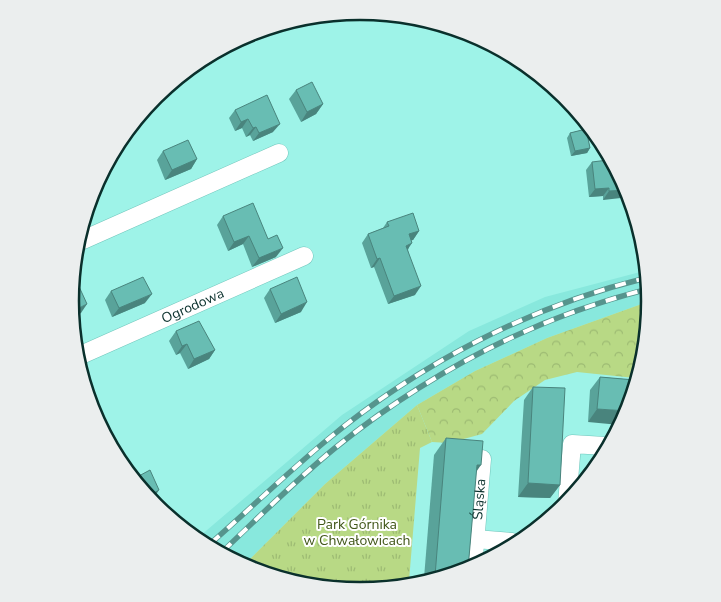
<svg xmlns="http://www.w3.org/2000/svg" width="721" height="602" font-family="'Nunito Sans',sans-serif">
	<defs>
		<pattern id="forest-crowns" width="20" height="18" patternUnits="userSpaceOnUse" patternTransform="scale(1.25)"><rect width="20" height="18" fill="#b8d985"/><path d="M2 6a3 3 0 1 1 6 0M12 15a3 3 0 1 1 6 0" fill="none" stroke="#9dbb73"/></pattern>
		<pattern id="park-tufts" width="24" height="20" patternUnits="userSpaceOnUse" patternTransform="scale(1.25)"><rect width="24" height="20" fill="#b8d985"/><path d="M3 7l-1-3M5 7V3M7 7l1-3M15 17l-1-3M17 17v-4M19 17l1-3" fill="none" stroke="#9dbb73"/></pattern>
	</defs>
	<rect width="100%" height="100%" fill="#9ef3e8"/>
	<polygon fill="#88e8dd" points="644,271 650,301 547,338 475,371 417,405 325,484 244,565 200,536 342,415 469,331 545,297"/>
	<polygon fill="url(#forest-crowns)" points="650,301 635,378 577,372 545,380 514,401 482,434 449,443 432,442 417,405 475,371 547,338"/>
	<polygon fill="url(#park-tufts)" points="417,405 432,442 420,448 409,581 360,591 249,569 244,565 325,484"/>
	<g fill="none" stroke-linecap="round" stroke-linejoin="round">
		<g stroke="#70c5bb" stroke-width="19">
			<g id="street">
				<polyline points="83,240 279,153"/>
				<path id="s1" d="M81 355 304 256"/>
				<polyline points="567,504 572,444 605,446"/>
				<polyline points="475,539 512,542"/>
				<path id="s2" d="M473 568 482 459"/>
			</g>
		</g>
		<use href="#street" stroke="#fff" stroke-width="18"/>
		<g stroke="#56948d" stroke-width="5.5">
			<g id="rail">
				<path d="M211 543C250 509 287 473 327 440 419 364 530 306 646 278"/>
				<path d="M223 551C260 516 296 480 335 448 427 374 533 318 648 289"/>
			</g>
		</g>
		<use href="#rail" stroke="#fff" stroke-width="4" stroke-dasharray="11" stroke-linecap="butt"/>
	</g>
	<g fill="#59a39a">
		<polygon points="296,90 323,104 316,114 301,122 289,99"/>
		<polygon points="235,110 273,132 253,141 250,135 246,137 242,128 235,131 229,118"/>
		<polygon points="585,126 592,136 588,137 590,148 587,153 571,156 567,138 570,133 586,129"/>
		<polygon points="163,151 197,159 191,169 165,180 157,160"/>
		<polygon points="592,162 628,190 603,200 603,196 589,197 586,170"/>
		<polygon points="223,216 268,239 276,257 252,267 243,244 228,251 217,225"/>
		<polygon points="387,222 419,231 413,240 411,240 408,250 415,295 388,304 374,267 371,268 362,243 368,234 383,228"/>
		<polygon points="270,289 301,312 275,323 264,298"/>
		<polygon points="111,291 145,303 112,317 105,300"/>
		<polygon points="176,331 215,350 209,359 188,369 180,353 176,355 169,341"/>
		<polygon points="600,377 635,380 588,422 590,390"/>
		<polygon points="533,387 560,485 550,498 518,497 524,400"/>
		<polygon points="446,438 476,473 468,569 424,578 434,455"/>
	</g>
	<g fill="#49847d">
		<polygon points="323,104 316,114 301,122 307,112"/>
		<polygon points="248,119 242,128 235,131 241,122"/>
		<polygon points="280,124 273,132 253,141 259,133"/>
		<polygon points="256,127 250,135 246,137 253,128"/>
		<polygon points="590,133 592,136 587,137"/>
		<polygon points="590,148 587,153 571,156 575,151"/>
		<polygon points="197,159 191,169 165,180 172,170"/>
		<polygon points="609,188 603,196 589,197 595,189"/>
		<polygon points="628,190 630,197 603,200 609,191"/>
		<polygon points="419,231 413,240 403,243 409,234"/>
		<polygon points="249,236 243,244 228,251 234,242"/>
		<polygon points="412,243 406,252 406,246"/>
		<polygon points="283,248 276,257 252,267 259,258"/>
		<polygon points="380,258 374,267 371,268 377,259"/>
		<polygon points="421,286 415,295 388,304 394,296"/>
		<polygon points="152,294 145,303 112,317 119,308"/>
		<polygon points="307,302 301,312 275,323 281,314"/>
		<polygon points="87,304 81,313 74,317 73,311"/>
		<polygon points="187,344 180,353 176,355 182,346"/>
		<polygon points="215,350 209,359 188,369 194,359"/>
		<polygon points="597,409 628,411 620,425 588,422"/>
		<polygon points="477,465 481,465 469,482"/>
		<polygon points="528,483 560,485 550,498 518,497"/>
		<polygon points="159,490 153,499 152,500 149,496"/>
	</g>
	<g fill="#68bdb3" stroke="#49847d">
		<polygon points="312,82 323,104 307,112 296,90"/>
		<polygon points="267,95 280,124 259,133 256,127 253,128 248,119 241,122 235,110"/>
		<polygon points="586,129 590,148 575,151 570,133"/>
		<polygon points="188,140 197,159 172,170 163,151"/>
		<polygon points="608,160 628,190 609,191 609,188 595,189 592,162"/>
		<polygon points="253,203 268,239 277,235 283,248 259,258 249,236 234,242 223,216"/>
		<polygon points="413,213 419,231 409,234 412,243 406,246 421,286 394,296 380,258 377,259 368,234 389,226 387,222"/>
		<polygon points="143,277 152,294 119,308 111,291"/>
		<polygon points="297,277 307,302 281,314 270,289"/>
		<polygon points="75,280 76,280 87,304 73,311 71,301"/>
		<polygon points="199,321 215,350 194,359 187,344 182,346 176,331"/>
		<polygon points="600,377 635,380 628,411 597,409"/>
		<polygon points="533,387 565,388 560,485 528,483"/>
		<polygon points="446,438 483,441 481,465 477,465 468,569 435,576"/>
		<polygon points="150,470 159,490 149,496 137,477"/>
	</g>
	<g text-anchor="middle" stroke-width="4" stroke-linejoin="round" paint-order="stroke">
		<g font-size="14" fill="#0a302c" stroke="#fff">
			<text dy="5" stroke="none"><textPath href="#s1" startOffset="122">Ogrodowa</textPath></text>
			<text dy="5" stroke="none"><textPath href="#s2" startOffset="69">Śląska</textPath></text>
		</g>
		<g font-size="14" fill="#43581b" stroke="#fff">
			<text x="357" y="529">Park Górnika<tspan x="357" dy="16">w Chwałowicach</tspan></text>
		</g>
	</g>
	<path d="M0 0H721V602H0ZM79 301a281 281 0 1 1 562 0a281 281 0 1 1-562 0Z" fill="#ebeeee" fill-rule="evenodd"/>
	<path fill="none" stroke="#0a302c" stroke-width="2.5" d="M79 301a281 281 0 1 1 562 0a281 281 0 1 1-562 0Z"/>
</svg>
